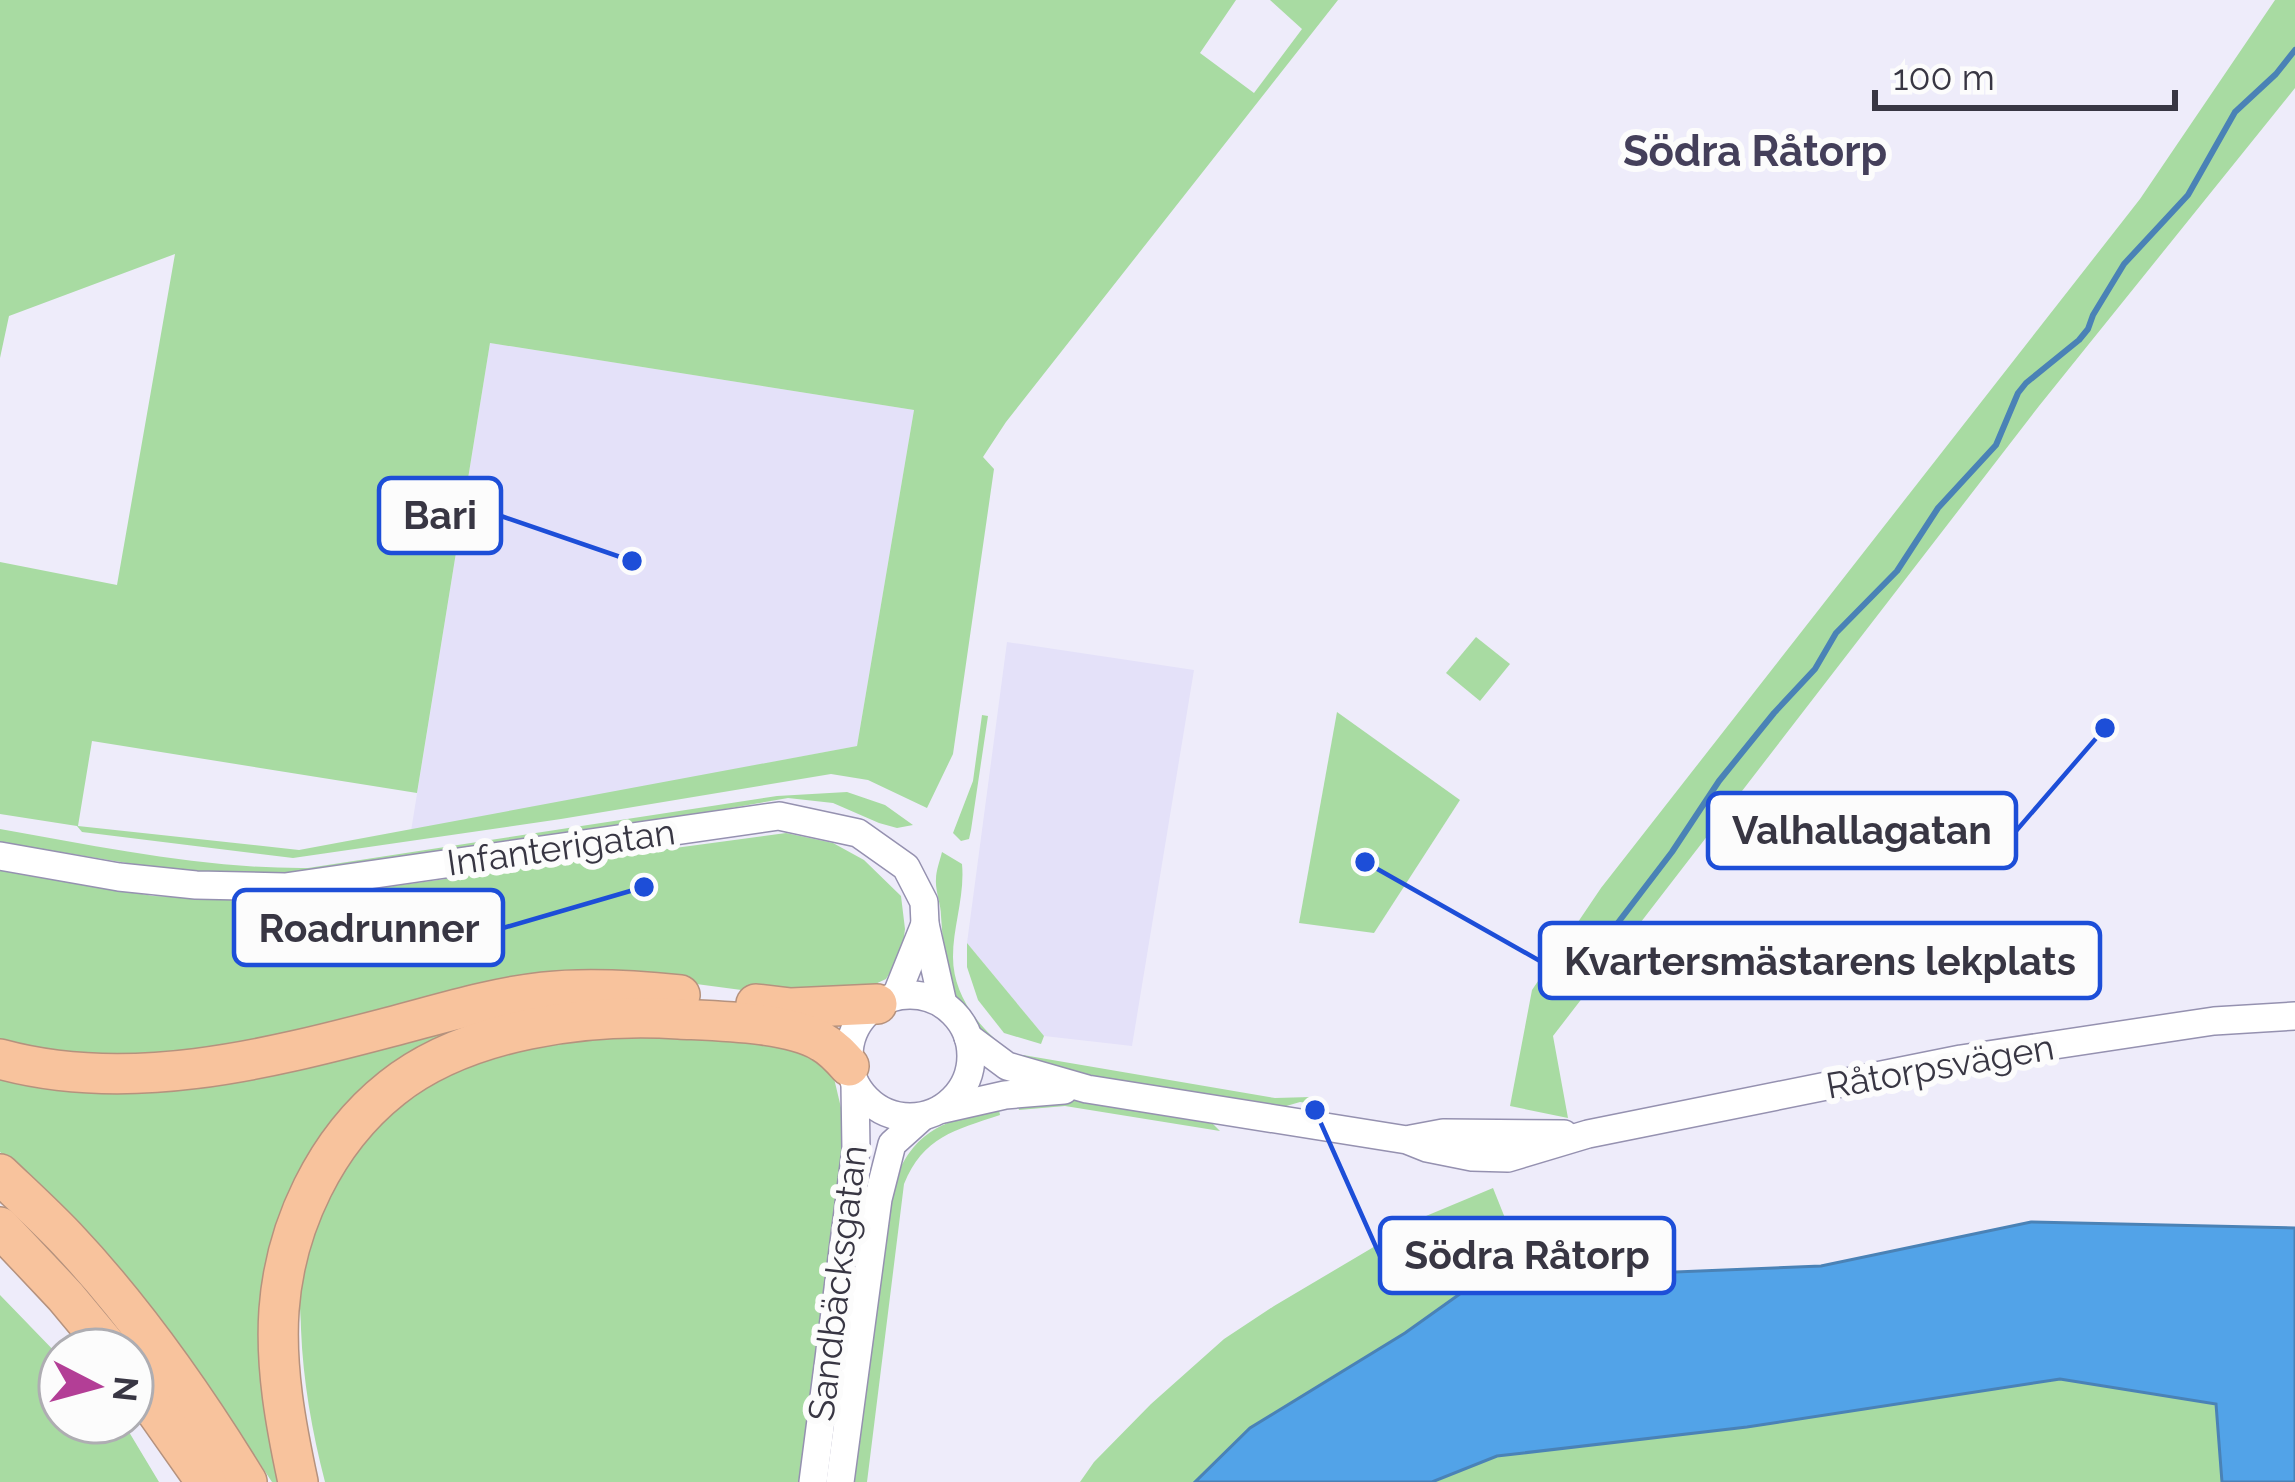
<svg xmlns="http://www.w3.org/2000/svg" width="2295" height="1482" font-family="Raleway,sans-serif">
	<rect width="100%" height="100%" fill="#eeecfa"/>
	<g fill="#e4e1f9">
		<polygon points="490,343 914,410 857,746 411,831"/>
		<polygon points="1007,642 1194,670 1132,1046 1044,1036 967,943"/>
	</g>
	<g fill="#a8dba2" fill-rule="evenodd">
		<path d="M0 0H1236L1200 53 1254 93 1302 29 1270 0H1338L1006 422 983 457 994 469 953 754 927 808 868 780 831 774 561 819 293 858 82 832 77 826 0 814V562L117 585 175 254 9 316 0 358ZM490 343 914 410 857 746 299 850 78 826 92 741 417 793Z"/>
		<polygon points="2275,0 2295,0 2295,88 2039,406 1553,1036 1568,1118 1510,1106 1532,990 1601,888 2140,199"/>
		<polygon points="1476,637 1510,664 1480,701 1446,673"/>
		<polygon points="1337,712 1460,800 1374,933 1299,923"/>
		<polygon points="982,715 988,716 971,830 969,839 961,841 953,833 973,781"/>
		<path d="M847 792 885 805 913 825 897 828 879 823 833 803 788 798 628 826 293 874 215 873 139 865 0 842V829C102 847 204 869 308 868L777 796Z"/>
		<polygon points="786,833 833,843 864,860 901,896 905,929 902,953 886,979 856,993 795,997 621,974 306,1037 126,1063 0,1047 0,868 153,896 267,900 320,896"/>
		<path d="M942 852 962 864C965 896 953 926 953 957 953 993 976 1024 1002 1045L1001 1056C948 1012 946 982 941 916 941 904 935 891 936 879 936 871 940 860 942 852Z"/>
		<polygon points="967,943 1044,1036 1041,1044 1004,1033 978,1000 967,967"/>
		<polygon points="549,1004 395,1069 285,1220 288,1482 272,1482 197,1370 54,1201 0,1152 0,1077"/>
		<path d="M588 1033 800 1045 833 1074 842 1112 843 1173 803 1482H325C312 1431 303 1381 301 1329 301 1317 299 1304 300 1292 313 1189 379 1104 472 1060 499 1048 556 1040 588 1033Z"/>
		<polygon points="1023,1055 1275,1098 1311,1097 1307,1103 1300,1102 1283,1107 1021,1065"/>
		<polygon points="1071,1098 1212,1123 1220,1131 1065,1106 1019,1110 1017,1102"/>
		<path d="M998 1105 1000 1115C955 1130 923 1137 904 1184L867 1482H854L893 1186C914 1127 944 1124 998 1105Z"/>
		<polygon points="1493,1188 1529,1278 1471,1286 1405,1333 1250,1428 1195,1482 1080,1482 1094,1462 1151,1404 1224,1339 1274,1306 1426,1216"/>
		<polygon points="0,1295 60,1357 60,1422 123,1422 159,1482 0,1482"/>
		<polygon points="2060,1379 2216,1404 2222,1482 1432,1482 1497,1456 1747,1427"/>
	</g>
	<polygon fill="#52a3e8" stroke="#4a82b6" stroke-width="3" points="2031,1222 2295,1228 2295,1482 2222,1482 2216,1404 2060,1379 1747,1427 1497,1456 1432,1482 1195,1482 1250,1428 1405,1333 1471,1286 1529,1278 1821,1266"/>
	<g fill="none" stroke-linecap="round" stroke-linejoin="round">
		<polyline stroke="#4a82b6" stroke-width="6" points="1544,991 1596,938 1617,924 1672,852 1719,781 1774,713 1815,669 1836,633 1897,571 1938,508 1996,445 2018,393 2026,383 2079,340 2088,329 2093,315 2124,264 2188,195 2235,112 2276,74 2295,50"/>
		<g stroke="#9591b0" stroke-width="30">
			<g id="tertiary">
				<polyline points="0,856 119,877 196,885 285,887 779,816 858,833 906,867 924,902 925,924 943,1004"/>
				<circle cx="910" cy="1056" r="61"/>
				<polyline points="896,996 925,924"/>
				<polyline points="968,1037 1007,1066 1087,1089 1407,1140 1427,1148 1472,1157 1508,1158 1588,1134 1961,1059 2214,1021 2295,1016"/>
				<polyline points="943,1109 1005,1095 1064,1090"/>
				<polyline points="1411,1139 1443,1133 1564,1134"/>
				<polyline points="813,1482 856,1150 855,1084"/>
				<polyline points="840,1482 878,1199 892,1144 922,1117"/>
			</g>
		</g>
		<g stroke="#b5927e" stroke-width="42">
			<g id="motorway">
				<polyline points="756,1004 791,1008 877,1004"/>
				<path d="M0 1059C128 1094 265 1060 390 1027 440 1014 491 998 543 992 589 987 634 990 680 995"/>
				<path d="M0 1174C22 1195 45 1216 66 1238 135 1311 195 1397 247 1482"/>
				<polyline points="0,1227 65,1296 110,1350"/>
				<polyline points="132,1377 206,1482"/>
				<path d="M298 1482C286 1426 275 1368 279 1310 285 1227 325 1141 392 1088 466 1029 587 1013 679 1019 718 1021 789 1022 822 1042 833 1048 841 1057 849 1066"/>
			</g>
		</g>
		<use href="#tertiary" stroke="#fff" stroke-width="27"/>
		<use href="#motorway" stroke="#f8c39d" stroke-width="39"/>
	</g>
	<g text-anchor="middle" stroke-width="12" stroke-linejoin="round" paint-order="stroke">
		<g font-size="36" fill="#383643" stroke="#fcfcfc">
			<text transform="translate(561 847) rotate(-8)" y="13">Infanterigatan</text>
			<text transform="translate(1940 1066) rotate(-10)" y="13">Råtorpsvägen</text>
			<text transform="translate(837 1283) rotate(-83)" y="13">Sandbäcksgatan</text>
		</g>
		<g font-size="42" font-weight="bold" fill="#443f5a" stroke="#fcfcfc">
			<text x="1755" y="166">Södra Råtorp</text>
		</g>
	</g>
	<path fill="none" stroke="#1d4ed8" stroke-width="4.5" d="M632 561L501 516M2105 728L2016 831M644 887L503 928M1365 862L1540 961M1315 1110L1380 1256"/>
	<g fill="#1d4ed8" stroke="#fcfcfc" stroke-width="4.5">
		<circle cx="632" cy="561" r="12"/>
		<circle cx="2105" cy="728" r="12"/>
		<circle cx="644" cy="887" r="12"/>
		<circle cx="1365" cy="862" r="12"/>
		<circle cx="1315" cy="1110" r="12"/>
	</g>
	<g fill="#fcfcfc" stroke="#1d4ed8" stroke-width="4.5">
		<rect x="379" y="478" width="122" height="75" rx="12"/>
		<rect x="1708" y="793" width="308" height="75" rx="12"/>
		<rect x="234" y="890" width="269" height="75" rx="12"/>
		<rect x="1540" y="923" width="560" height="75" rx="12"/>
		<rect x="1380" y="1218" width="294" height="75" rx="12"/>
	</g>
	<g font-size="39" text-anchor="middle" font-weight="bold" fill="#383643">
		<text x="440" y="529">Bari</text>
		<text x="1862" y="844">Valhallagatan</text>
		<text x="369" y="942">Roadrunner</text>
		<text x="1820" y="975">Kvartersmästarens lekplats</text>
		<text x="1527" y="1269">Södra Råtorp</text>
	</g>
	<g transform="translate(96 1386) rotate(96)"><circle r="57" fill="#fcfcfc" stroke="#aeadb2" stroke-width="3"/>
	<path d="M0-9L21 45L0 30L-21 45Z" fill="#b33e96"/>
	<text y="-18" font-size="33" font-weight="bold" text-anchor="middle" fill="#383643">N</text>
	</g>
	<path d="M1875 90v18h300v-18" fill="none" stroke="#383643" stroke-width="6"/>
	<text x="1893" y="90" font-size="36" fill="#383643" stroke="#fcfcfc" stroke-width="9" paint-order="stroke">100 m</text>
</svg>
